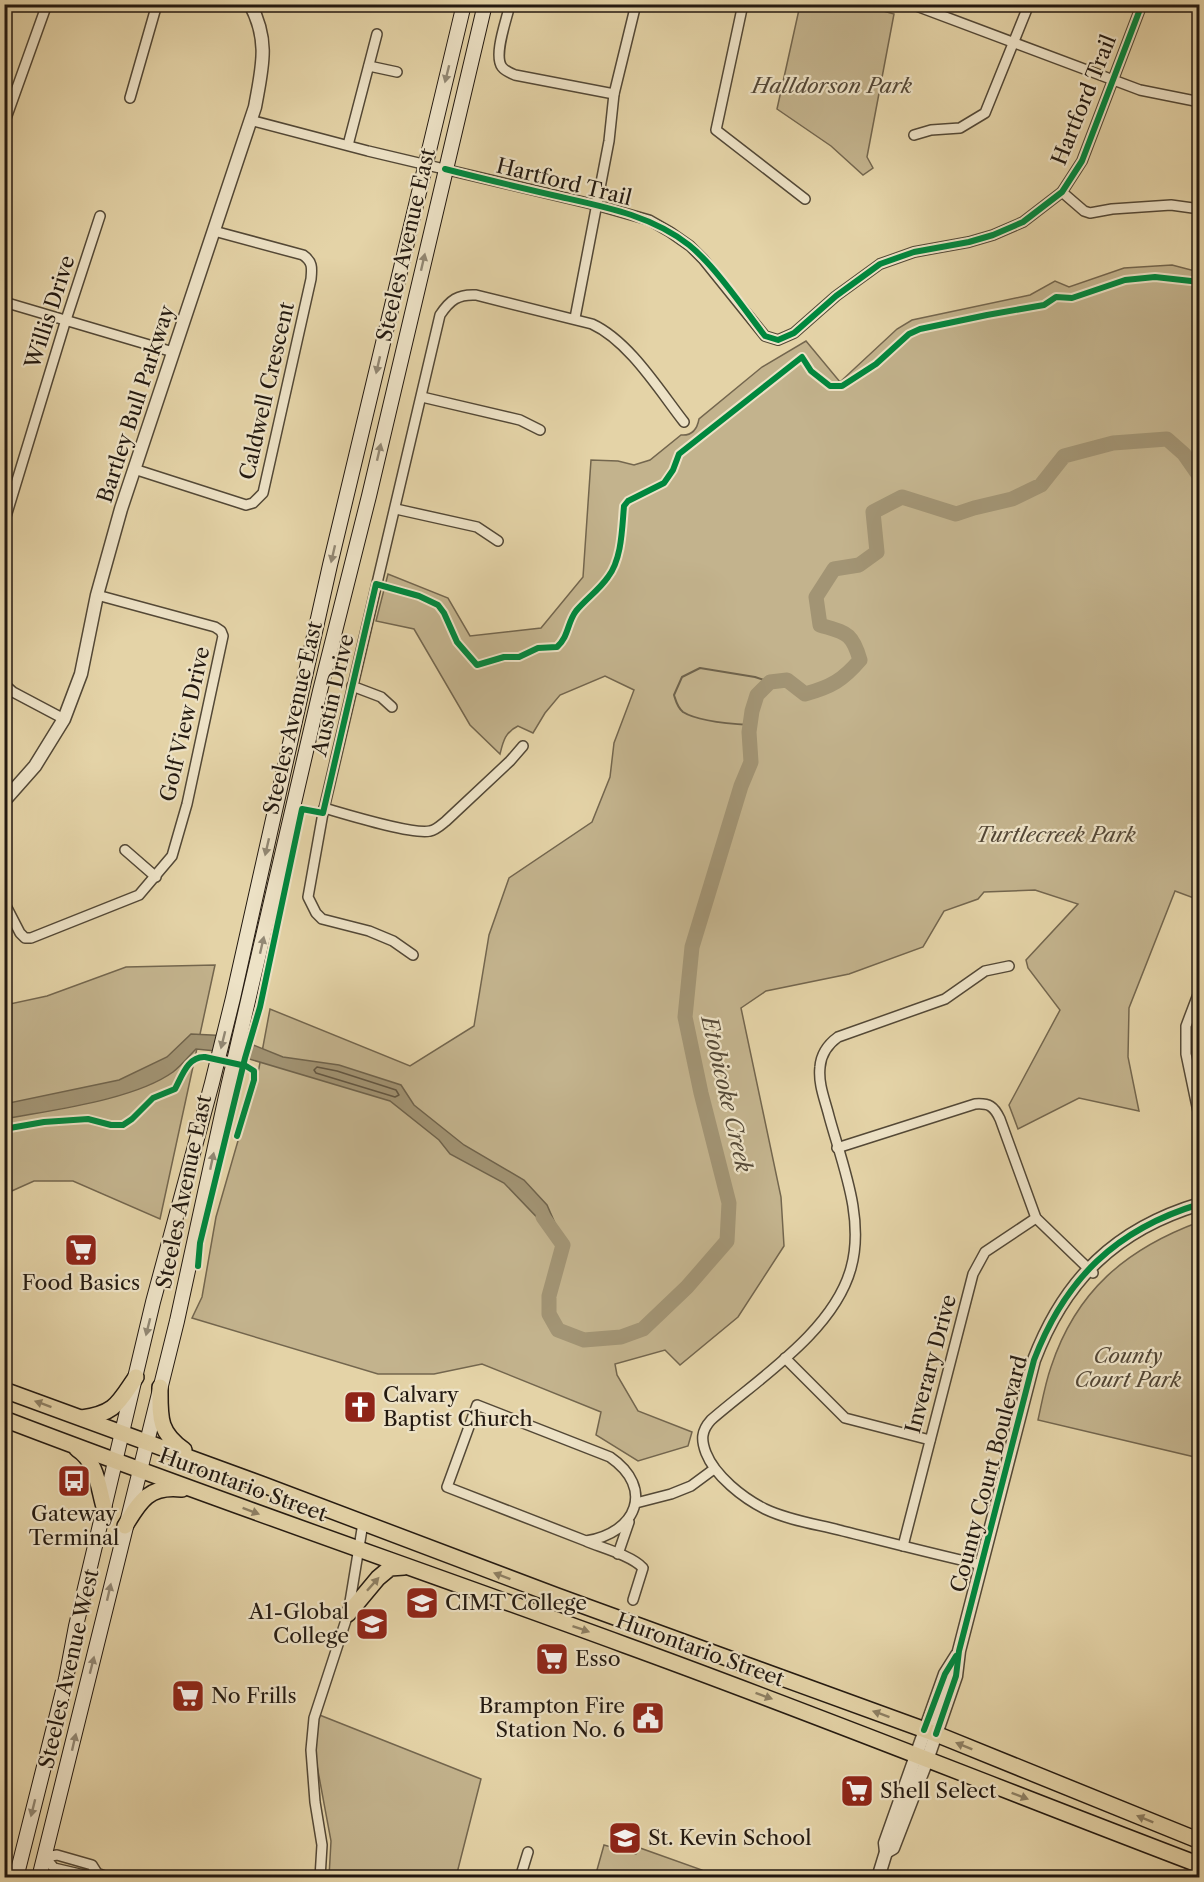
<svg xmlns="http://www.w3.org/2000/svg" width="1204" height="1882" font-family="'Libre Caslon Text',serif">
	<rect width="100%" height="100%" fill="#e4d3a7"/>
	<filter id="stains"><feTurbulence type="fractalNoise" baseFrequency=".00333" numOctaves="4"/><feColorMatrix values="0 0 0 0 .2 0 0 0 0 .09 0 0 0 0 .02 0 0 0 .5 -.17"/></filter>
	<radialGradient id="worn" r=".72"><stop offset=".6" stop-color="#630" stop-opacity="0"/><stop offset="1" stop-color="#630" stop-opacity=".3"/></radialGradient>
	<g fill="#c3b38d" stroke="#73664e" stroke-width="1.5">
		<polygon points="800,5 862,5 894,14 867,157 873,168 863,175 831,146 777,109"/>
		<path d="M1172 265 1199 272V900L1175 891 1129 1008 1128 1057 1139 1111 1079 1098 1018 1129 1009 1105 1060 1010 1028 968 1026 960 1078 904 1035 890 984 892 978 899 944 911 923 947 849 974 766 991 741 1008 781 1197 784 1246 738 1317 680 1365 665 1350 615 1364 617 1375 638 1411 692 1432 688 1446 638 1461 596 1435 601 1412 482 1364 434 1374H378L192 1318 202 1297 216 1217 259 1068 270 1009 410 1066 474 1026 489 935 509 878 592 822 610 777 614 743 634 690 605 676 560 695 545 713 533 733 518 726C505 732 503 742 500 754L470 725 414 629 376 621 388 574 448 598 470 636 541 628 583 577 591 460 618 461 634 465 650 460 681 435C692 436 697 430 699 419L762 367 806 341 840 382 897 329 912 320 1030 295 1055 281 1069 287 1124 268Z"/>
		<polygon points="215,965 160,1219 73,1181 34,1181 5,1194 5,1005 47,996 126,967"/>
		<path d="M1199 1222V1458L1038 1420C1042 1402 1045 1384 1051 1367 1076 1291 1126 1249 1199 1222Z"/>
		<polygon points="317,1714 481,1779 456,1877 329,1877 331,1841 313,1744"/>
		<polygon points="604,1845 636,1854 640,1848 702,1870 705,1877 595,1877"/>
	</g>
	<path fill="#a29474" stroke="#6f634c" stroke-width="1.5" d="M191 1034 231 1036 283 1057 339 1065 401 1085 414 1105 464 1145 524 1180 547 1205 558 1230 552 1233 504 1183 450 1154 439 1140 390 1101 226 1052 196 1049C188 1057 181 1066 173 1072 134 1100 52 1110 5 1119L4 1104 119 1080 167 1057Z"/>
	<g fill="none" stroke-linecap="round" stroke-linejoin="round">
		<polygon stroke="#625642" stroke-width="1.5" points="317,1067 337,1071 396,1090 399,1095 395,1097 316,1073 314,1070"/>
		<path stroke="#6f634c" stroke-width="2" d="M750 725C733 724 697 721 683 712 677 707 676 701 674 695L682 677 700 668 755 677 770 682"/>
		<path stroke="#a29474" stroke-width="15" d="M543 1217 563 1245 549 1296V1314L558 1330 584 1340 621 1337 643 1329 687 1287 727 1241 729 1203 701 1093 685 1017 692 947 741 786 751 762 749 732 752 711 757 695 770 682 787 680 805 694C831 687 843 680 860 660 852 632 846 633 820 625L816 597 834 569 859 565 877 552 873 512 902 497 956 514 974 508 1012 499 1041 485 1064 456 1113 443 1167 439 1184 454 1200 477"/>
		<g stroke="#534836" stroke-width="12">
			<g id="minor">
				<path d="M510 4C507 19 493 55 502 67 505 71 510 73 515 75L614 94"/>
				<polyline points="743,4 716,130 805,199"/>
				<polyline points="911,4 1140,90 1200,102"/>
				<polyline points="369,66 397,72"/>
				<polyline points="130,98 157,4"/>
				<polyline points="250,120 368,151 596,205 649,220 670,232 690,246 703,259 765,336 778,340 794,333 836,296 880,264 914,252 969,242 993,235 1023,222 1062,192 1082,161 1142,4"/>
				<polyline points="4,124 47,4"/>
				<polyline points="914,135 931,130 960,128 985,113 1029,4"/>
				<polyline points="348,145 377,34"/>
				<polyline points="1062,192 1084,211 1090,213 1112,209 1171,205 1200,209"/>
				<polyline points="4,302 173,352"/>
				<polyline points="575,318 609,141 614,94 636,4"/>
				<polyline points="422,397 520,420 540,430"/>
				<path d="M134 469 246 505 253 503 263 493 311 279C312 268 313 262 303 255L214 231"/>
				<polyline points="396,509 477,527 498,541"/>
				<polyline points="4,523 64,326 100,216"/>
				<polyline points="4,684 13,692 64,719"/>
				<polyline points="352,686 381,697 392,707"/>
				<path d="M324 808C345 814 412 835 430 831 436 830 441 825 446 821L510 761 523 746"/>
				<polyline points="125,850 156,877"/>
				<polyline points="4,902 20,933 25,938 31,938 139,895 172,856 187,804 223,636 221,631 215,627 97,595"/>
				<path d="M413 955 393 941 369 931 322 919 316 913 308 897 323 813 440 315C450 300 458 294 476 295L592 324C629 341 659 390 684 422"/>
				<polyline points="1200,989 1186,1026 1186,1054 1200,1121"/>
				<path d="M837 1148 975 1104C989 1103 994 1106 1000 1119L1036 1218 1093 1273"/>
				<polyline points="785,1358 845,1418 930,1440"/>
				<path d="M477 1405 610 1457C655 1488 637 1533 586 1541L447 1487Z"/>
				<polyline points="636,1503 671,1494 691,1486 714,1469"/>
				<path d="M588 1542C603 1548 632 1556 643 1568L633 1600"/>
				<polyline points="903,1546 973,1274 985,1252 1036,1218"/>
				<polyline points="618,1554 629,1522"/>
				<path d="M982 1565C934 1554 887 1542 839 1530 815 1524 788 1520 765 1509 743 1498 715 1476 706 1453 701 1440 701 1431 711 1420 758 1379 834 1331 851 1268 865 1218 842 1164 829 1116 825 1100 818 1084 820 1067 821 1054 827 1045 838 1037L945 999 985 971 1009 966"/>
				<polyline points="97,1873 88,1876 54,1868 45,1857 57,1855 92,1865 97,1873 110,1878"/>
				<polyline points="320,1878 322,1845 315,1802 311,1750 314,1718 348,1614 363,1523"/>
				<polyline points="520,1878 528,1852"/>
			</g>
		</g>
		<g stroke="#534836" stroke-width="15">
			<g id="tertiary">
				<path d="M4 801 35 766 64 719 81 674 97 595 121 509 255 107C262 68 270 41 250 4"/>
				<path d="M886 1852 893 1848 927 1760 956 1676 959 1651 1034 1360C1065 1279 1116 1229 1200 1204"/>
				<polyline points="878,1878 886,1852 885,1843 945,1674 957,1655"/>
			</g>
		</g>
		<g stroke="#231910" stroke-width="16">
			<g id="secondary">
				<polyline points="16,1878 66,1679 76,1626 153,1302 212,1083 233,998 330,565 464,4"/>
				<polyline points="39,1878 177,1321 228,1087 320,691 369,496 485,4"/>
			</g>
		</g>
		<g stroke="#231910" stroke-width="18">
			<g id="primary">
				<path d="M160 1387C160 1417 158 1432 184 1450"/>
				<polyline points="4,1390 261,1484 557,1596 936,1734 1200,1841"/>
				<path d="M82 1418C116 1413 118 1403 136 1377"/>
				<path d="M4 1419C210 1498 418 1569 625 1645 818 1715 1008 1792 1200 1865"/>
				<path d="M77 1449C97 1462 98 1486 104 1507"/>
				<path d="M125 1526C140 1501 149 1485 182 1489"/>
				<polyline points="348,1614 378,1578 390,1568 404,1567"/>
			</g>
		</g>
		<use href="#minor" stroke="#ede2c6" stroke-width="9"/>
		<use href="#tertiary" stroke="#ede2c6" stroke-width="12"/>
		<use href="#secondary" stroke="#ede2c6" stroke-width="14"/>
		<use href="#primary" stroke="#e4d3a7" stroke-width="15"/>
		<g stroke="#ede2c6" stroke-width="10">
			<g id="cycleway">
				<path d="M445 169C484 179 522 188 561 197 606 207 652 216 689 245 715 266 744 309 765 336L778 340 794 333 836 296 880 264 914 252 969 242 993 235 1023 222 1062 192 1082 161 1142 4"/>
				<path d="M4 1129 44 1122 88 1119 111 1125H123L132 1119 153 1098 175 1089C182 1076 188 1056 205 1057L246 1066 254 1071V1080L237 1136"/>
				<path d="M198 1266 200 1243 245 1058 260 1007 302 809 323 813 376 584 419 596 438 605 444 613 457 642 477 665 504 657H519L538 648 557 647C569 636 567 623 576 611 586 599 599 590 608 577 622 559 622 528 624 506L628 501 664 483 673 470 679 454 802 357 811 371 830 386H842L876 364 909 334 920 329 987 315 1044 305 1056 297 1072 298 1125 280 1155 277 1200 282"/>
				<polyline points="924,1730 945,1674 956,1656"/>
				<path d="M936 1734 956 1676 959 1651 1034 1360C1065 1279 1116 1229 1200 1204"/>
			</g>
		</g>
		<use href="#cycleway" stroke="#00873e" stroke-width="6"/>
	</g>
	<defs><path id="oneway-solid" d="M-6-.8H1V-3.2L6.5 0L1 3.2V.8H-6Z" transform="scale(1.5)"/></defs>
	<g fill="#928874">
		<use href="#oneway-solid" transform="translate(447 74) rotate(104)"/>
		<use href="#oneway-solid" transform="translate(423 262) rotate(-77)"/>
		<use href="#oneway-solid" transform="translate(378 365) rotate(103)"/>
		<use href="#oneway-solid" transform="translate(379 452) rotate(-77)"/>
		<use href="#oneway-solid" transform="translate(333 554) rotate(103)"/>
		<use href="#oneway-solid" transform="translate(267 847) rotate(103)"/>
		<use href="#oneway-solid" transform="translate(262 945) rotate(-77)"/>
		<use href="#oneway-solid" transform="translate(223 1040) rotate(104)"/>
		<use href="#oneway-solid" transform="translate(212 1161) rotate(-78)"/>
		<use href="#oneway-solid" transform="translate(148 1327) rotate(104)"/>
		<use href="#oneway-solid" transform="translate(109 1592) rotate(-77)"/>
		<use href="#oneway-solid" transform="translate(92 1665) rotate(-76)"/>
		<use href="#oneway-solid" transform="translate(74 1742) rotate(-77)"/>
		<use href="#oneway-solid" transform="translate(33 1808) rotate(104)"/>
	</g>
	<g fill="#8d7f63">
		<use href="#oneway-solid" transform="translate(43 1404) rotate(-160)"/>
		<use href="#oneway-solid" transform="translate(251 1511) rotate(21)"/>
		<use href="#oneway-solid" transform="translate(502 1576) rotate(-159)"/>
		<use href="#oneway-solid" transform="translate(373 1584) rotate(-48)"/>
		<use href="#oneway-solid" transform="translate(581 1629) rotate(19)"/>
		<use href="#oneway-solid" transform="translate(764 1696) rotate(20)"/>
		<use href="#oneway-solid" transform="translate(881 1714) rotate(-160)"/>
		<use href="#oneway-solid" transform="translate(964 1746) rotate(-158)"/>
		<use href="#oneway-solid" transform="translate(1020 1796) rotate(21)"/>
		<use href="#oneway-solid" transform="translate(1145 1819) rotate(-158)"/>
	</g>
	<defs>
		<g id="supermarket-square" transform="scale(1.725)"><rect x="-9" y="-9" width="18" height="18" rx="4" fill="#8f2418" stroke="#ede2c6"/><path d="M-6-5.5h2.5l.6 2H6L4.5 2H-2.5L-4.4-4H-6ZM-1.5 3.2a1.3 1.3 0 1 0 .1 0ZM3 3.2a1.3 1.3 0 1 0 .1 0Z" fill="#fff"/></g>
		<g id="church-square" transform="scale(1.725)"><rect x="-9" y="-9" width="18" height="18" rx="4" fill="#8f2418" stroke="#ede2c6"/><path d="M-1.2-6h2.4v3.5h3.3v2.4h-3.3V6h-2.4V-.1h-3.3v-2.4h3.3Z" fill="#fff"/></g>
		<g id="bus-square" transform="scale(1.725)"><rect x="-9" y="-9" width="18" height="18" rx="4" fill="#8f2418" stroke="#ede2c6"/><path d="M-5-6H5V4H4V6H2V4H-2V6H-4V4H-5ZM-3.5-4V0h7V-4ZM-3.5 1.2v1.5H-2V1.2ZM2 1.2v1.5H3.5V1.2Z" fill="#fff"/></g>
		<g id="university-square" transform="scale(1.725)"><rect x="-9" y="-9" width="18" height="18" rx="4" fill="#8f2418" stroke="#ede2c6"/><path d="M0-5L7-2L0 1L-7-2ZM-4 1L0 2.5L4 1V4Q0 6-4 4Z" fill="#fff"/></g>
		<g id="civic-square" transform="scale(1.725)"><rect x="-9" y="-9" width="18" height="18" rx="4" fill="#8f2418" stroke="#ede2c6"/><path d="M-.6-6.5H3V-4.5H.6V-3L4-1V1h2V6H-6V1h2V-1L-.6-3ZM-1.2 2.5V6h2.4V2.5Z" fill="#fff"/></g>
		<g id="school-square" transform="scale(1.725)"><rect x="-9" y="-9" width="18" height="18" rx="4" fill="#8f2418" stroke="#ede2c6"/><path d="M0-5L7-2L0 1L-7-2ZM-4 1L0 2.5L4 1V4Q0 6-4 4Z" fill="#fff"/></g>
	</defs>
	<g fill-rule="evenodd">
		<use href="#supermarket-square" x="81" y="1250"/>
		<use href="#church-square" x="360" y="1407"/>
		<use href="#bus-square" x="74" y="1481"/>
		<use href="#university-square" x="422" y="1603"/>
		<use href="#university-square" x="372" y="1624"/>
		<use href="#supermarket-square" x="552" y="1659"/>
		<use href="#supermarket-square" x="188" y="1696"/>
		<use href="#civic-square" x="648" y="1718"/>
		<use href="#supermarket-square" x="857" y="1791"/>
		<use href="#school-square" x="625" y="1838"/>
	</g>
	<g text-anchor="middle" stroke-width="4.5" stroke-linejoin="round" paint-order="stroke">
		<g font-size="21" font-style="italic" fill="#534736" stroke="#ede2c6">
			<text x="832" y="93">Halldorson Park</text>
			<text x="1056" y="842">Turtlecreek Park</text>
			<text x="1128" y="1363">County<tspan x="1128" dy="24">Court Park</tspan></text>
		</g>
		<g font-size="21" fill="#231910" stroke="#ede2c6">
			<text transform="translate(1084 100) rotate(-68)" y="7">Hartford Trail</text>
			<text transform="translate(564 182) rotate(14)" y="7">Hartford Trail</text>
			<text transform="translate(406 245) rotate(-77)" y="7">Steeles Avenue East</text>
			<text transform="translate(50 312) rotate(-72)" y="7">Willis Drive</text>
			<text transform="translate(267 391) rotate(-77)" y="7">Caldwell Crescent</text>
			<text transform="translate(136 404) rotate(-72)" y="7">Bartley Bull Parkway</text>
			<text transform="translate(333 695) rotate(-77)" y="7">Austin Drive</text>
			<text transform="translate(293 718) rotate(-77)" y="7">Steeles Avenue East</text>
			<text transform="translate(185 724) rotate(-77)" y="7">Golf View Drive</text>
			<text transform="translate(184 1192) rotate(-78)" y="7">Steeles Avenue East</text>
			<text transform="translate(931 1364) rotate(-75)" y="7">Inverary Drive</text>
			<text transform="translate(989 1474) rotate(-75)" y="7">County Court Boulevard</text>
			<text transform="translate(243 1485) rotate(20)" y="7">Hurontario Street</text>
			<text transform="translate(700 1650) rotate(20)" y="7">Hurontario Street</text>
			<text transform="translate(69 1669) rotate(-77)" y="7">Steeles Avenue West</text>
		</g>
		<g font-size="21" fill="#231910" stroke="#ede2c6" text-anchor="start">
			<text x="81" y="1290" text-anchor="middle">Food Basics</text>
			<text x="383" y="1402">Calvary<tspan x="383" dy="24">Baptist Church</tspan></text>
			<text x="74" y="1521" text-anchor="middle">Gateway<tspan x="74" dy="24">Terminal</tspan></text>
			<text x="445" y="1610">CIMT College</text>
			<text x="349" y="1619" text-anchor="end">A1-Global<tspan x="349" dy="24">College</tspan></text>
			<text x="575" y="1666">Esso</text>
			<text x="211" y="1703">No Frills</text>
			<text x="625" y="1713" text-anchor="end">Brampton Fire<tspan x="625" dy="24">Station No. 6</tspan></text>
			<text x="880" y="1798">Shell Select</text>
			<text x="648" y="1845">St. Kevin School</text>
		</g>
		<g font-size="22" font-style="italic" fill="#564a38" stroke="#ede2c6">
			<text transform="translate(727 1094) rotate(77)" y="8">Etobicoke Creek</text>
		</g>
	</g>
	<rect width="1204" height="1882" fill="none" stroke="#e4d3a7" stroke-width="24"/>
	<rect x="6" y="6" width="1192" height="1870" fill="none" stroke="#231910" stroke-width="3"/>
	<rect x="12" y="12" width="1180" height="1858" fill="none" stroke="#231910" stroke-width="1.5"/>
	<rect width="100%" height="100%" filter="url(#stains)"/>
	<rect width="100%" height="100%" fill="url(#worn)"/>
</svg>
